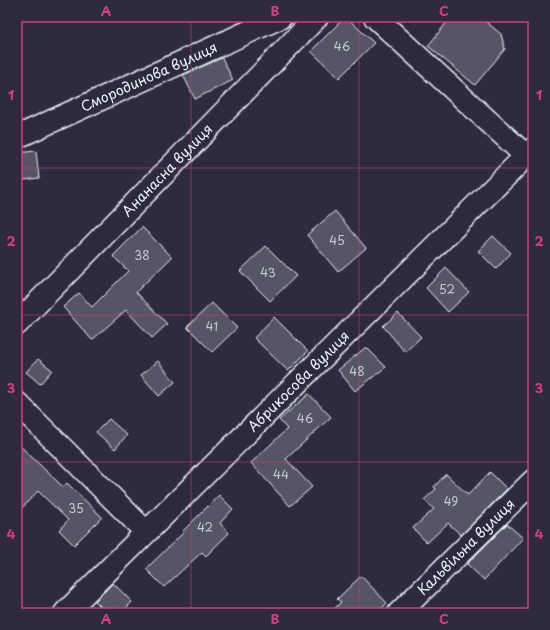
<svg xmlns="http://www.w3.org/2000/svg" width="550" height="630" font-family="'Playpen Sans',sans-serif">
	<rect width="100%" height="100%" fill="#2f2a3d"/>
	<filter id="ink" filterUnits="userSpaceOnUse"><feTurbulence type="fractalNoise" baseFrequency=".025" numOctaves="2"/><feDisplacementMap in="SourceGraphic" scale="8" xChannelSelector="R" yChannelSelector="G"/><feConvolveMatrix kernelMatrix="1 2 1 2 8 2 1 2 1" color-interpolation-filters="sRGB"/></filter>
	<g filter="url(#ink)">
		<g fill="#575565" stroke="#e8f1f8">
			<polygon points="345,17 346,17 374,43 339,78 311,51"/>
			<polygon points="451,17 480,17 501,34 505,49 475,85 428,46"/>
			<polygon points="222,58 233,80 195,99 183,75"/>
			<polygon points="36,151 39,178 17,181 17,153"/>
			<polygon points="335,211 366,248 338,272 307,235"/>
			<polygon points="142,227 172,257 136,292 167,324 152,338 126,310 92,340 63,307 79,293 92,307 128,271 113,256"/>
			<polygon points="493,236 511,253 496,269 478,251"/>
			<polygon points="266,246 296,276 270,301 240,271"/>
			<polygon points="446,268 469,292 448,312 426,288"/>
			<polygon points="212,303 237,328 212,352 187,327"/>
			<polygon points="398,313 421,337 405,352 383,326"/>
			<polygon points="274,317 308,351 288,371 254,338"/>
			<polygon points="366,347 386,367 355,391 338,370"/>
			<polygon points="38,359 52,370 40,384 26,372"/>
			<polygon points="158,361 175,382 159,396 141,375"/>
			<polygon points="309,394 331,417 286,459 312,487 290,506 251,463 287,429 279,420"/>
			<polygon points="109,419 127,435 115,449 96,432"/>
			<polygon points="17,443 63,487 67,483 102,517 74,545 59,530 68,520 38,491 17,513"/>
			<polygon points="490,472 507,489 461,535 448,523 427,543 413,528 434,509 424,500 436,489 434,487 446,474 468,495"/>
			<polygon points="219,495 233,509 220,523 229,533 206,556 202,552 164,587 146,569 183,533 182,532"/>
			<polygon points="507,524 523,538 484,580 467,564"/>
			<polygon points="361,576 387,603 377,613 330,613 341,602 337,599"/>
			<polygon points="113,583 132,602 121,613 107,613 95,601"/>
		</g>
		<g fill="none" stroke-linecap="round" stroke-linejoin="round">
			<g stroke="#e8f1f8" stroke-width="25">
				<g id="minor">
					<polyline points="375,17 526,156"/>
					<path id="s1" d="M17 137 281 17"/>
					<path id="s2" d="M17 324 317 17"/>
					<polyline points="17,403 146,532"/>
					<path id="s3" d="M65 613 533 149"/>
					<path id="s4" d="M399 613 533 481"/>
				</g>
			</g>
			<use href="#minor" stroke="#2f2a3d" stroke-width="22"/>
		</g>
	</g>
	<path fill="none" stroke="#ca437a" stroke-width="1" stroke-opacity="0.55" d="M191 17V613M359 17V613M17 168H533M17 315H533M17 462H533"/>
	<g text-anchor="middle" stroke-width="4" stroke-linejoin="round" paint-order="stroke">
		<g font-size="12" fill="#c4cad3">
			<text x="342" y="51">46</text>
			<text x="337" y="245">45</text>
			<text x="142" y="260">38</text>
			<text x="268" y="277">43</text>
			<text x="447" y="294">52</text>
			<text x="212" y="331">41</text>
			<text x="357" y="376">48</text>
			<text x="305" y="423">46</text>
			<text x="281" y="479">44</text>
			<text x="451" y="506">49</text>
			<text x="76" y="513">35</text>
			<text x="205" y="532">42</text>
		</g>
		<g font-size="14" fill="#e8f1f8" stroke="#2f2a3d">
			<text dy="5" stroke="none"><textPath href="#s1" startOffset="145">Смородинова вулиця</textPath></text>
			<text dy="5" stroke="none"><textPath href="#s2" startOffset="215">Ананасна вулиця</textPath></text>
			<text dy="5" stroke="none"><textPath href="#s3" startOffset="329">Абрикосова вулиця</textPath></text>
			<text dy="5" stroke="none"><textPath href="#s4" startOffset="94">Кальвільна вулиця</textPath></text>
		</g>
	</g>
	<rect width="550" height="630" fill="none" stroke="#2f2a3d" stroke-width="44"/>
	<rect x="22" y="22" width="506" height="586" fill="none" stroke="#ca437a" stroke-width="1.5"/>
	<g font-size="13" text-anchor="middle" font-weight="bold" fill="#ca437a">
		<text x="106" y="16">A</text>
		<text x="275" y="16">B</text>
		<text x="444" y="16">C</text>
		<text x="11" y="100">1</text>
		<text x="539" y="100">1</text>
		<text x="11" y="246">2</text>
		<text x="539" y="246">2</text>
		<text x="11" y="393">3</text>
		<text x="539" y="393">3</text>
		<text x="11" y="539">4</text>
		<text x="539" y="539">4</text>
		<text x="106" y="624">A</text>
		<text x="275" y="624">B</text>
		<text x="444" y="624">C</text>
	</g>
</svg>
